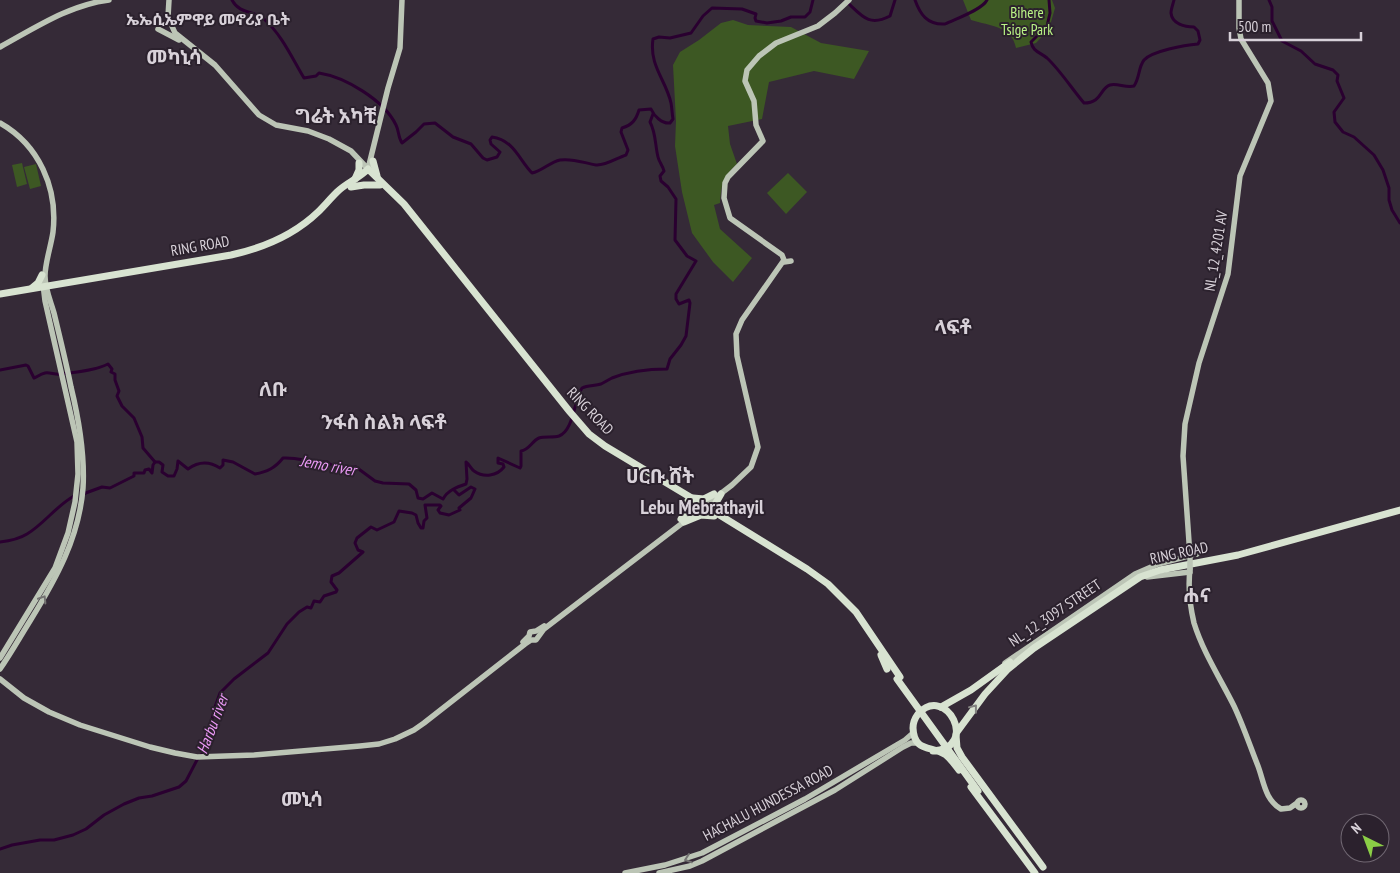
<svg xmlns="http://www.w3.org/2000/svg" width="1400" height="873" font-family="'PT Sans Narrow','Noto Sans Ethiopic',sans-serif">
	<rect width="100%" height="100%" fill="#352a37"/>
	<g fill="#3d5823">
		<path d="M963 0H1052L1055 8 1049 29 1036 43 1016 48C1012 26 990 26 971 20Z"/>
		<path d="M733 20 748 25 791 27 821 43 869 51 854 79 814 71 769 82 762 119 728 126 730 144 737 164C722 179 722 182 720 203L714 205 720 229 752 258 733 282 713 262 692 233 682 192 675 146 676 121 673 65 680 52 699 40 721 23Z"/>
		<polygon points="22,163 27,184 17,187 12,165"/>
		<polygon points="36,164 41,186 30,189 24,167"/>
		<polygon points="788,173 807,192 786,214 767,193"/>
	</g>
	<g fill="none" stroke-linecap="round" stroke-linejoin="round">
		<g stroke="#2a0030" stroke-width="3">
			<path d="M232 0C240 15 254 10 264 19 282 35 292 58 304 78L316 76 319 73C345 77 384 100 396 125 399 131 398 137 402 143L416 132 424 124 435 123 453 137 471 144 483 158 487 160 497 157 500 152 491 144 490 140 492 137C514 140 519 160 532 173 542 171 550 162 560 160 573 158 584 163 596 165 605 166 617 158 626 155L628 150 621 132 622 128C632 125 636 120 639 110L651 109C654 116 662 124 670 123L673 119C672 114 672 108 671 103 666 80 649 66 653 39L659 37 670 38 691 33 703 16 712 8 742 9 756 14 755 18 756 21 767 23 781 21 791 17H805L810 12 813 0"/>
			<path d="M915 0C920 14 927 25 945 24 955 19 982 10 987 0"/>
			<path d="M1049 0 1050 13 1047 26 1031 42C1033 52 1040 52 1047 58 1060 70 1072 89 1084 103 1102 103 1100 88 1110 85 1117 83 1126 88 1134 86 1140 77 1138 68 1144 60 1152 51 1185 45 1198 44L1200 40 1198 31 1194 27C1185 27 1172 24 1171 13 1171 9 1173 4 1174 0"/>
			<polyline points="1269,0 1272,7 1272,21 1282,41 1301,51 1315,64 1333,70 1338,75 1337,81 1344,98 1334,112 1335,122 1343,132 1354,137 1374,155 1383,170 1389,188 1389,200 1392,210 1400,223"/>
			<path d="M847 2C862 16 869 27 890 16L895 0"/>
			<path d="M0 370 26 365 28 366 34 378C37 377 40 374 45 373 50 372 55 375 61 374 76 372 94 371 108 364L112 369 111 372 115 374V380L119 391 117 396 122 406 134 418 142 437 143 448 155 462"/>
			<path d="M83 494 102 487 110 488 134 476V473H144L145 470 149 469 152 473 153 465 155 462H159L163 465 162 472 168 476H174L177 469 178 461 188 469C199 461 209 461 220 468L223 465V460L233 462 255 474C267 472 275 468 283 458 299 457 311 463 327 462 335 469 345 468 356 467L375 481 383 483 409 484 416 490 418 498 423 499 432 493 443 499C448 490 457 487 466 484L467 479 466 462C470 465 471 469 474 471 484 478 497 476 504 467L503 464 498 463V458L520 468 521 466V451C529 450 532 441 539 438 545 436 553 438 559 436 574 430 574 400 582 388 588 385 595 386 601 384 605 382 608 380 612 378 630 371 648 369 667 369L670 359 681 345 686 336 690 303 689 300 679 304 676 299V294L696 261 687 256 675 240 676 199 668 187 661 181 660 176 664 171C663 166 659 162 658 157 655 145 656 133 650 122L653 114"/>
			<path d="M0 542C9 541 19 539 27 534 44 524 56 506 74 496"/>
			<polyline points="0,849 12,845 40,840 54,840 73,835 86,829 104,815 124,804 139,798 152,796 179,787 186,781 198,758 204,752 215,707 220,693 234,679 268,653 287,624 299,612 307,607 311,608 314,601 320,602 324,596 336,592 337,590 331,582 332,576 339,573 363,552 358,550 355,543 357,538 371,527 377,530 394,522 399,511 412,513 416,515 418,523 421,528 423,528 424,521 427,518 425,505 440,505 441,506 438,510 440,513 449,515 460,510 459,508 471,498 475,489 471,487 459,495 454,490"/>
		</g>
		<g stroke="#bcc5b6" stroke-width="5.5">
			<polyline points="169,0 168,17 175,33 215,65 259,115 276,125 308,131 329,139 351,151 368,169 388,88 400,48 402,0"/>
			<polyline points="158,29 179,40"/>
			<path d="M0 47C35 28 69 5 109 0"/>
			<path d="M0 123C39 145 58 188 53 232 51 246 45 263 45 276 45 289 51 302 54 313 60 338 66 362 71 387 79 420 85 454 83 488 79 538 56 579 30 621 20 637 11 653 0 669"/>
			<polyline points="784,262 791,261"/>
			<polyline points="1190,546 1197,554"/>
			<polyline points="1190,556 1183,456 1185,424 1199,363 1228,274 1240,176 1271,101 1268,83 1241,39 1239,28 1239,0"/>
			<path d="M1190 569C1188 586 1190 606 1194 623 1203 652 1220 678 1234 706 1243 725 1250 746 1258 766 1264 782 1265 800 1281 809L1290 808 1297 803"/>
			<polyline points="1147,577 1190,572"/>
			<polyline points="523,642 529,636 530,632 536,631 544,626"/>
			<polyline points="0,658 55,568 68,533 75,502 78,474 77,442 45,301 42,276"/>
			<polyline points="1005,663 1135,574 1158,564 1192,555"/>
			<polyline points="0,679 24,698 49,712 80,725 150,747 175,753 197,757 254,755 360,746 379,744 395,739 414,730 424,723 525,644 531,640 536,640 544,629 732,485 751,467 758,447 737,356 736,334 742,320 784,260 782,255 730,218 724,198 725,183 728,177 763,141 756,125 754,101 745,81 747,70 759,56 776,43 818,26 835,13 849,0"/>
			<circle cx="1301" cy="804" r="4"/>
			<polyline points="625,873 665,865 702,853 805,799 905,740 913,733"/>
			<polyline points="659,873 690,866 702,861 835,790 903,747 911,743 918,743"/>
		</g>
		<g stroke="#d8e3d1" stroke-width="7">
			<polyline points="373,161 377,176"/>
			<polyline points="355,179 359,170 359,163"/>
			<polyline points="351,187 364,185 380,185"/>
			<polyline points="32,288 38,283 42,275"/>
			<path d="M0 294 231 255C263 248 294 235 318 212 324 206 330 199 337 192 346 183 358 179 368 169L404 204 570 412 589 434 605 446 705 506 807 569 828 584 856 612 900 677"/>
			<polyline points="693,498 704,499 714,494"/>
			<polyline points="716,513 714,506 721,494"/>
			<polyline points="681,519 689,508 688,501"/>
			<polyline points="684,522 701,515 714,516"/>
			<polyline points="881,655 887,669"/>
			<polyline points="941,707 971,690 1010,662"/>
			<polyline points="957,732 985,694 1008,669 1034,648 1140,577 1160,570 1238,555 1400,510"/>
			<polyline points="956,735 957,748 962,757 1043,867"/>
			<path d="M933 751C980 748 946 683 918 714 915 718 913 723 913 728 914 753 932 745 946 755 951 759 955 765 959 770"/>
			<polyline points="971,787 1035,873"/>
		</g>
		<polyline stroke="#bcc5b6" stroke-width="5.5" points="1190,556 1190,569"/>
		<polyline stroke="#d8e3d1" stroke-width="7" points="897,679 978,791"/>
	</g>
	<defs><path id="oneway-chevron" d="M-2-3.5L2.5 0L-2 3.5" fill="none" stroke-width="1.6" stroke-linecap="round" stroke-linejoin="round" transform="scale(1.25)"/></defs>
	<g stroke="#747372">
		<use href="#oneway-chevron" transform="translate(43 599) rotate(-58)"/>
		<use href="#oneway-chevron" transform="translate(688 859) rotate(161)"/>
	</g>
	<use stroke="#82827f" href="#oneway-chevron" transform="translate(974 708) rotate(-52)"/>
	<g text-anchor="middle" stroke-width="4" stroke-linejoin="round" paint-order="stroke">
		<g font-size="15" fill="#baf586" stroke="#2b212d">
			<text x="1027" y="18">Bihere<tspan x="1027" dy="17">Tsige Park</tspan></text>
		</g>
		<g font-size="15" fill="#d8d1d9" stroke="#2b212d">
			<text transform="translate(200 246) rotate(-10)" y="5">RING ROAD</text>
			<text transform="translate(1216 251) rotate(-81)" y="5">NL_12_4201 AV</text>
			<text transform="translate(590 411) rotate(46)" y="5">RING ROAD</text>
			<text transform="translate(1179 553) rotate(-12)" y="5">RING ROAD</text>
			<text transform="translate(1055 613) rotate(-34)" y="5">NL_12_3097 STREET</text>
			<text transform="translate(768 803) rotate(-28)" y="5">HACHALU HUNDESSA ROAD</text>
		</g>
		<g font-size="16" font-weight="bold" fill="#d8d1d9" stroke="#2b212d">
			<text x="208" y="25">ኤኤሲኤምዋይ መኖሪያ ቤት</text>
		</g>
		<g font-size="16" font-style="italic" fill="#ec9af7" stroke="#2b212d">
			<text transform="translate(328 465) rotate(10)" y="6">Jemo river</text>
			<text transform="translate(212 724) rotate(-69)" y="6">Harbu river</text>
		</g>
		<g font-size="20" font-weight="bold" fill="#d8d1d9" stroke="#2b212d">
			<text x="174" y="64">መካኒሳ</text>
			<text x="336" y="123">ግሬት አካቺ</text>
			<text x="953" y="334">ላፍቶ</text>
			<text x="273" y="396">ለቡ</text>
			<text x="384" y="429">ንፋስ ስልክ ላፍቶ</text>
			<text x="660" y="483">ሀርቡ ሸት</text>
			<text x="702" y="514">Lebu Mebrathayil</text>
			<text x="1197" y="602">ሐና</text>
			<text x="302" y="806">መኒሳ</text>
		</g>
	</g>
	<g transform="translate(1365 838) rotate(318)"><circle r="24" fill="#2b212d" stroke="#706772"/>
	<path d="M0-4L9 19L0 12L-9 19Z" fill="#8bce46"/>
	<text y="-8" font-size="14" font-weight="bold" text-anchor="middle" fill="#d8d1d9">N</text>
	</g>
	<path d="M1230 32v8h131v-8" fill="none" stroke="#d8d1d9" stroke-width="2.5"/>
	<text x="1238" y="32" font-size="15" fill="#d8d1d9" stroke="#2b212d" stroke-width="4" paint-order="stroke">500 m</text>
</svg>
